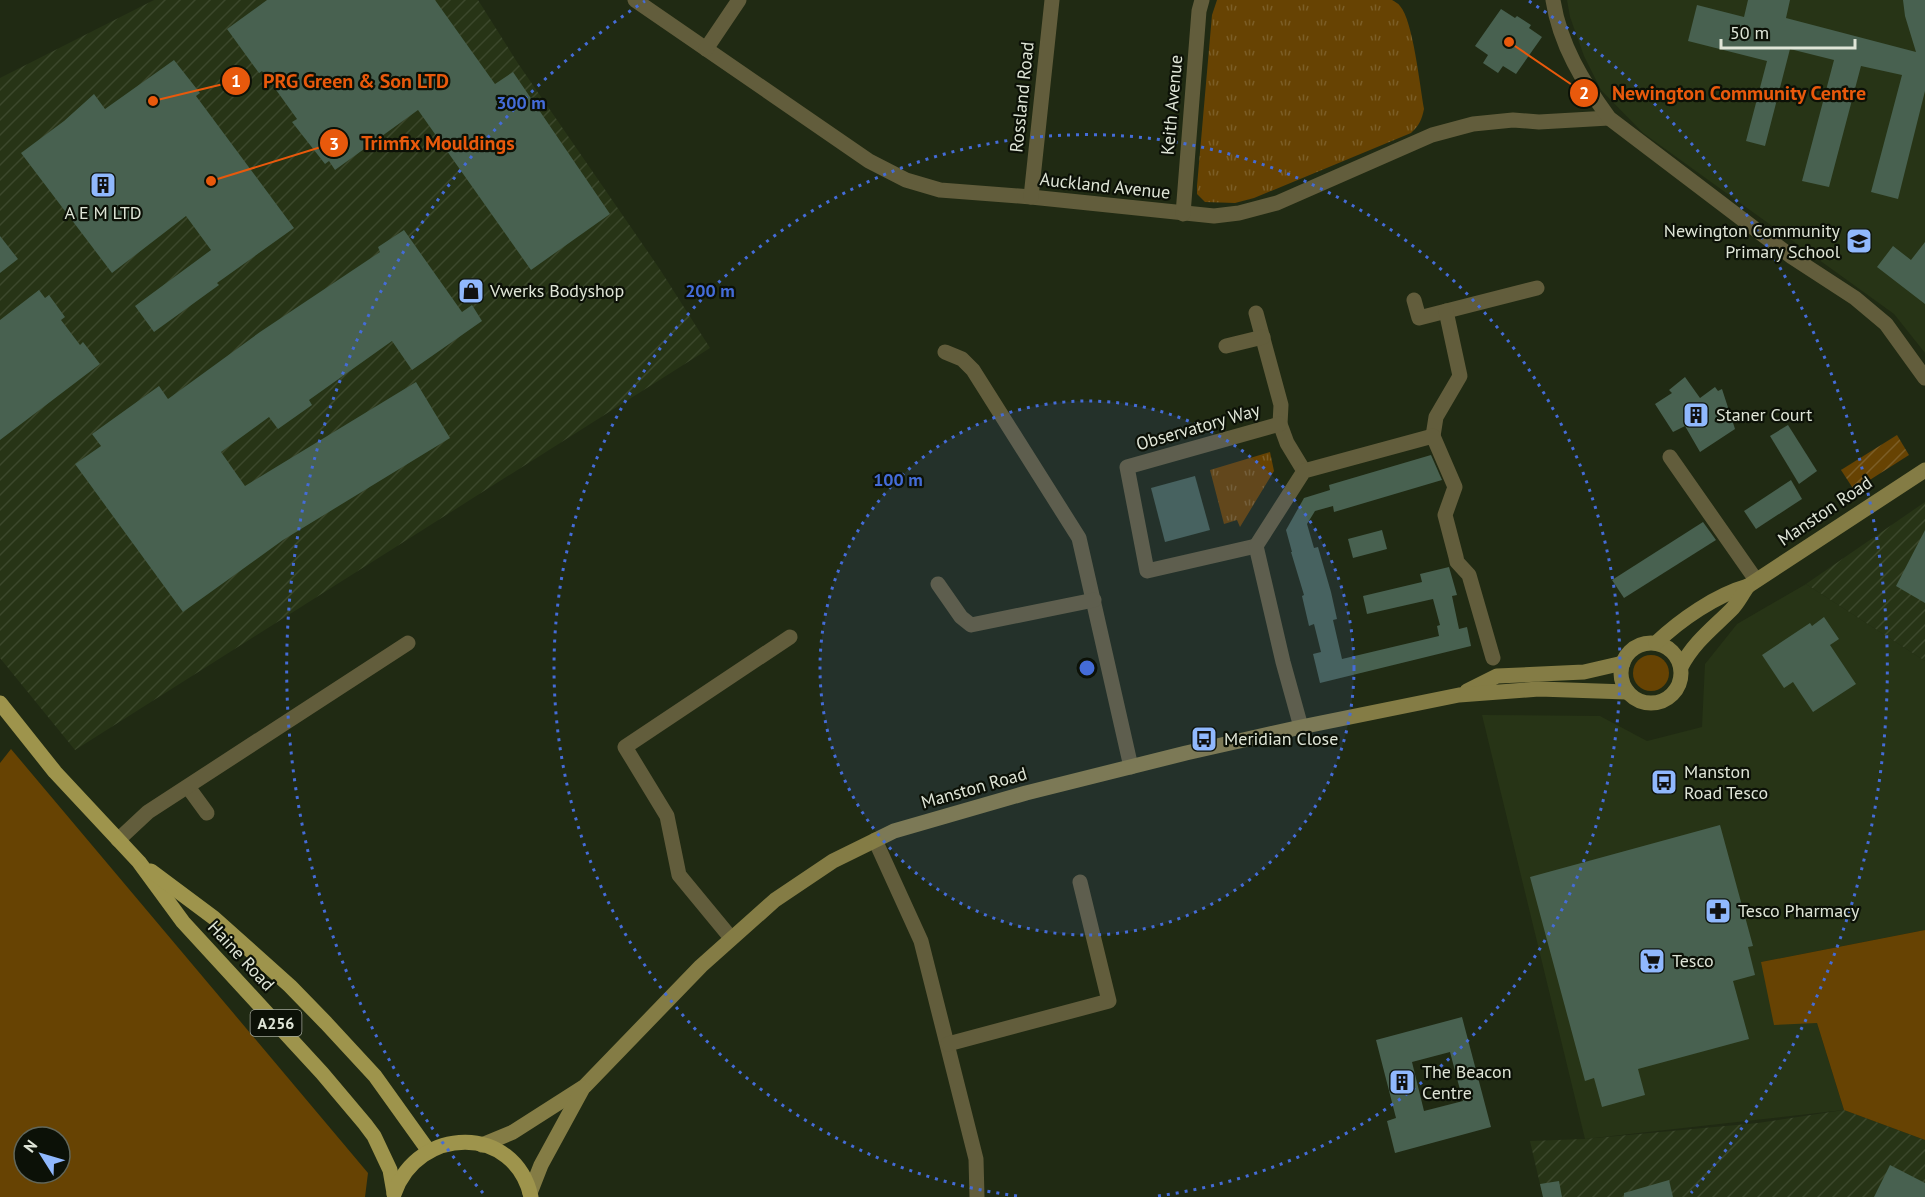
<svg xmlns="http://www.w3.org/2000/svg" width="1925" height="1197" font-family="'PT Sans',sans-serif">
	<defs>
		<pattern id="industrial-furrows" width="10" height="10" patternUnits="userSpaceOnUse" patternTransform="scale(1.5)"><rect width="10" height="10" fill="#273416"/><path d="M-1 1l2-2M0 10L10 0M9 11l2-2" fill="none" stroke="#3c482c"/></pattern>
		<pattern id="park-tufts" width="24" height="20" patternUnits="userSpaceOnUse" patternTransform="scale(1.5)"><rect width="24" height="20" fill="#674303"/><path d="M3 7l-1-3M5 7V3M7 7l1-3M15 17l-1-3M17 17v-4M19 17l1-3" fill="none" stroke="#7c5e27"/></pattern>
		<pattern id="garden-furrows" width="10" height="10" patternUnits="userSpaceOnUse" patternTransform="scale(1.5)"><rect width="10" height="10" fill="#674303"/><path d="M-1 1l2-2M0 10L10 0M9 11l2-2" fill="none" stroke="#7c5e27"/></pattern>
	</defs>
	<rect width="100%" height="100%" fill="#202a13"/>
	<g fill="#273416">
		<polygon points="1567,0 1925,0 1925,353 1894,314 1643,133 1601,90 1584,56 1570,17"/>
		<polygon points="1806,584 1925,661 1925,930 1761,962 1817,1023 1844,1110 1585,1139 1482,715 1600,716 1647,741 1702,727 1705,664 1737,624"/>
	</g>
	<g fill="url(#industrial-furrows)">
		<polygon points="154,0 478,0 517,62 659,268 710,348 75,750 0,658 0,78"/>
		<polygon points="1925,502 1925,661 1806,584"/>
		<polygon points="1844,1110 1925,1140 1925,1197 1543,1197 1530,1141 1585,1139 1758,1123"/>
	</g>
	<g fill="#674303" fill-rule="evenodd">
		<circle cx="1651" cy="673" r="18"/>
		<path d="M11 749 368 1173 365 1197H0V763ZM24 1137H60V1173H24Z"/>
		<polygon points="1925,930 1925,1140 1844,1110 1817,1023 1774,1025 1761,962"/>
	</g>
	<g fill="url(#park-tufts)">
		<path d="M1217 0H1392C1395 2 1398 3 1400 6 1413 20 1420 87 1424 109 1422 119 1419 126 1411 133L1254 198 1235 203 1205 202 1197 194V186L1212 15Z"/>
		<polygon points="1270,452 1274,471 1240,527 1237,520 1224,524 1210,470"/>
	</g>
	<polygon fill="url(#garden-furrows)" points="1897,435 1909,455 1854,490 1841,470"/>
	<g fill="#486150" fill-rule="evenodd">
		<polygon points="267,0 435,0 495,84 513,72 610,214 531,270 418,110 335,170 329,161 325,164 292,122 297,119 279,94 262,71 259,73 227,29"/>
		<polygon points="1748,0 1790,0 1786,18 1916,52 1905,16 1903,0 1925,0 1925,91 1898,199 1871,192 1902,75 1861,66 1829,187 1802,181 1834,60 1790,49 1765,146 1746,141 1767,61 1688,41 1697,5 1744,17"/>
		<polygon points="1501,9 1515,18 1517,16 1531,25 1529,28 1542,37 1516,74 1503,66 1498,73 1483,63 1488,55 1475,46"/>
		<polygon points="174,60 200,93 196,96 294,228 217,283 219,285 154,332 135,306 211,250 186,216 112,273 21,153 64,121 94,94 105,109"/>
		<polygon points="404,230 462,312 472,305 482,321 412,370 392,341 309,400 312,405 278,429 269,417 221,452 245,486 416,382 450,438 283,540 183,612 75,464 101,446 92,434 159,386 168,399 260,332 380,252 378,247"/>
		<polygon points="0,236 18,259 0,273"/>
		<polygon points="1925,242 1925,304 1877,267 1893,246 1911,260"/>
		<polygon points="39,290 45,298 49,295 65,317 61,320 80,345 83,342 100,364 0,440 0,320"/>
		<polygon points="1685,377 1700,398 1715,387 1718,391 1722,389 1735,429 1700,452 1685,426 1673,432 1655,404 1672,393 1669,390"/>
		<polygon points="1788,425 1817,471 1799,484 1770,436"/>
		<polygon points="1431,455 1442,480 1334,512 1333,506 1315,511 1307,524 1314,548 1318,547 1331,592 1337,619 1333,620 1342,659 1439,636 1437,626 1440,625 1433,599 1367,614 1363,596 1422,582 1420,574 1449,567 1457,595 1452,596 1459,629 1467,627 1471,646 1320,683 1313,654 1321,652 1314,624 1309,626 1302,596 1304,595 1291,552 1292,552 1286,530 1304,498 1330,490 1329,485"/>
		<polygon points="1195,476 1210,530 1165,542 1151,488"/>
		<polygon points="1791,480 1802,499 1756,529 1744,511"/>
		<polygon points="1703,522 1716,540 1624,598 1612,580"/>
		<polygon points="1382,530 1387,549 1353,558 1348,539"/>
		<polygon points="1925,530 1925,603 1896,586"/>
		<polygon points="1824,617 1839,639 1830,645 1856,684 1813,712 1793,682 1784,688 1762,655 1810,623 1812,626"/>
		<polygon points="1720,825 1753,946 1748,947 1755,975 1733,981 1749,1039 1638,1069 1645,1095 1602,1107 1594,1078 1585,1081 1530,877"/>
		<path d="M1462 1017 1491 1127 1395 1153 1387 1121 1396 1118 1376 1040ZM1450 1052 1463 1101 1424 1111 1412 1062Z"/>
		<polygon points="1890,1165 1925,1183 1925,1197 1874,1197"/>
		<polygon points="1669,1180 1673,1197 1624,1197 1624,1193"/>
		<polygon points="1559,1181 1562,1197 1543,1197 1540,1184"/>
	</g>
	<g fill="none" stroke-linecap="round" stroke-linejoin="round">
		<g stroke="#625d3c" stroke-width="15">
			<polyline points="635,0 869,161 906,180 940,190 1031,197 1214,216 1239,213 1277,203 1432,135 1473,124 1513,120 1539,122 1609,118"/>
			<path d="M1553 0C1560 45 1583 82 1609 118L1792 257 1855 298 1886 324 1925 378"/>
			<polyline points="706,49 739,0"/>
			<polyline points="1031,197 1052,0"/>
			<polyline points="1183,214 1199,11 1202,0"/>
			<polyline points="1414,300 1419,318 1537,288"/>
			<polyline points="1256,313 1281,405 1280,424 1287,443 1304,471"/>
			<polyline points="1226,346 1263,337"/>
			<polyline points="945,352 962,359 973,370 1079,538 1131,767"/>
			<polyline points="1433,436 1436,417 1460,376 1446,311"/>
			<polyline points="1670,457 1756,580"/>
			<polyline points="1256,546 1147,571 1127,467 1280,424"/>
			<polyline points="938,584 961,617 971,625 1094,600"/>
			<polyline points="1301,727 1283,662 1256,546 1304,471 1433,436 1455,487 1445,515 1456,557 1457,562 1469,575 1493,658"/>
			<polyline points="188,787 207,813"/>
			<polyline points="118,840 148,812 408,643"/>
			<polyline points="875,840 921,941 976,1159 977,1197"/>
			<polyline points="731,938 679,875 667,816 625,747 790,637"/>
			<polyline points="948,1044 1109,1001 1080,882"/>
		</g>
		<g stroke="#847c45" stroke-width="15">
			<circle cx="1651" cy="673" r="30"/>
			<path d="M1656 643C1680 620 1716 595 1748 586L1925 470"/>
			<path d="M1681 667C1693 643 1713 628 1731 610 1738 603 1742 594 1748 586"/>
			<polyline points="1467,691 1497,676 1584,672 1623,663"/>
			<polyline points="482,1145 513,1132 585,1086 701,966 775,900 833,861 894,831 1026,793 1186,753 1301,727 1459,695 1539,689 1627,692"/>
			<polyline points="530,1193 541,1165 583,1088"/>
		</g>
		<g stroke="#9e944c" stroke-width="15">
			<polyline points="0,703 55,772 139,862 183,922 322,1073 365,1124 374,1136 390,1170 394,1193"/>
			<polyline points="151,871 214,918 290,986 326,1023 375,1076 428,1150"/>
			<path d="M394 1194C418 1125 515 1124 531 1197"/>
		</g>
	</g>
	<circle cx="1087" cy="668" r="267" fill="#446cd8" fill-opacity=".12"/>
	<g fill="none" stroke="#446cd8" stroke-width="3" stroke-dasharray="3 6">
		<circle cx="1087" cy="668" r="267"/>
		<path d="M1017 1196A533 533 0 1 1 1157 1196"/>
		<path d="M483 1193A800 800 0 0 1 645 1M1529 1A800 800 0 0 1 1691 1193"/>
	</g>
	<defs>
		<g id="building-square" transform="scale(1.35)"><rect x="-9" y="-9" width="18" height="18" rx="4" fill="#90b8fd" stroke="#0c1107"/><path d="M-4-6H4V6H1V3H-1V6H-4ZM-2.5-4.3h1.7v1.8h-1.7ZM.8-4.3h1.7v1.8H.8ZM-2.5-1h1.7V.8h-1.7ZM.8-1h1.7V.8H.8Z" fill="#111"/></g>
		<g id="school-square" transform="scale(1.35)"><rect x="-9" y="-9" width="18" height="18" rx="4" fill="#90b8fd" stroke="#0c1107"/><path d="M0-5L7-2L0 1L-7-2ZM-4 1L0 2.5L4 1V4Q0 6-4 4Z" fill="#111"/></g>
		<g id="shop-square" transform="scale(1.35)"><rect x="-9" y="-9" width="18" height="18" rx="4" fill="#90b8fd" stroke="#0c1107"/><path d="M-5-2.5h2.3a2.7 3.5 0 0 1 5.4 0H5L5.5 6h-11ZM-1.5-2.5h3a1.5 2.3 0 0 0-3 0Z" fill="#111"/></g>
		<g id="bus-square" transform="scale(1.35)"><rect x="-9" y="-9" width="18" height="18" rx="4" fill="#90b8fd" stroke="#0c1107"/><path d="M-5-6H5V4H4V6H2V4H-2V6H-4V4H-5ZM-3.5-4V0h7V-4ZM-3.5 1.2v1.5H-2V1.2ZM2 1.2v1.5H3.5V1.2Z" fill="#111"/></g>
		<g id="pharmacy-square" transform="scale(1.35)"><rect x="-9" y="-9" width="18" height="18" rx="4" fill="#90b8fd" stroke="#0c1107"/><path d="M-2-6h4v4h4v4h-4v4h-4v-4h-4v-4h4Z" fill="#111"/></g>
		<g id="supermarket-square" transform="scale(1.35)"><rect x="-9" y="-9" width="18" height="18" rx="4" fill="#90b8fd" stroke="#0c1107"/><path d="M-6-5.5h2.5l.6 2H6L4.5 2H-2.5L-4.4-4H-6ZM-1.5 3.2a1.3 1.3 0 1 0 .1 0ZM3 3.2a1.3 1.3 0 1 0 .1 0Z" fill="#111"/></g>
	</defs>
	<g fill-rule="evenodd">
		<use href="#building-square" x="103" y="185"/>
		<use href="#school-square" x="1859" y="241"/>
		<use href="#shop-square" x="471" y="291"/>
		<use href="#building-square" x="1696" y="415"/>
		<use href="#bus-square" x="1204" y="739"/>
		<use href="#bus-square" x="1664" y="782"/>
		<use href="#pharmacy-square" x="1718" y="911"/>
		<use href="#supermarket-square" x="1652" y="961"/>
		<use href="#building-square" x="1402" y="1082"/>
	</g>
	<g text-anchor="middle" stroke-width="4.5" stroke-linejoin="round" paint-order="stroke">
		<rect fill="#0c1107" stroke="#a0a599" stroke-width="1.5" x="250.5" y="1010" width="51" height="26" rx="4.5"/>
		<g font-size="16" font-weight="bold" fill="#dfe5d7">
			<text x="276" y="1029">A256</text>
		</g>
		<g font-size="18" fill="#dfe5d7" stroke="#0c1107">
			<text transform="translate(1022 97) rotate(-84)" y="6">Rossland Road</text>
			<text transform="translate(1172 105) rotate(-85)" y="6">Keith Avenue</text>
			<text transform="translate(1105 186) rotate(6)" y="6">Auckland Avenue</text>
			<text transform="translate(1198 427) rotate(-16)" y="6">Observatory Way</text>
			<text transform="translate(1825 511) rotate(-34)" y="6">Manston Road</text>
			<text transform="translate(974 788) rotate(-16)" y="6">Manston Road</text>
			<text transform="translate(241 956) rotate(47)" y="6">Haine Road</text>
		</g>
		<g font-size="18" fill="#dfe5d7" stroke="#0c1107" text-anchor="start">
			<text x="103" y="219" text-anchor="middle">A E M LTD</text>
			<text x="1840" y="237" text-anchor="end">Newington Community<tspan x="1840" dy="21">Primary School</tspan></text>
			<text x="490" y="297">Vwerks Bodyshop</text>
			<text x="1716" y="421">Staner Court</text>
			<text x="1224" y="745">Meridian Close</text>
			<text x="1684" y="778">Manston<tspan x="1684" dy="21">Road Tesco</tspan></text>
			<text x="1738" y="917">Tesco Pharmacy</text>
			<text x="1672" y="967">Tesco</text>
			<text x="1422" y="1078">The Beacon<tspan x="1422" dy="21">Centre</tspan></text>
		</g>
	</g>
	<circle cx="1087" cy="668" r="9" fill="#446cd8" stroke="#0c1107" stroke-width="3"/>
	<g font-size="18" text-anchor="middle" font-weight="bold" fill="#446cd8" stroke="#0c1107" stroke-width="4.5" stroke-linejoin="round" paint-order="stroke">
		<text x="521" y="109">300 m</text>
		<text x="710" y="297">200 m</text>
		<text x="898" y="486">100 m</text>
	</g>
	<path fill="none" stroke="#e8590c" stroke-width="2" d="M153 101L236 81M1509 42L1584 93M211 181L334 143"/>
	<g fill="#e8590c" stroke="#0c1107" stroke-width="2">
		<circle cx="153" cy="101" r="6"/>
		<circle cx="1509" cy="42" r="6"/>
		<circle cx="211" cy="181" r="6"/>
		<circle cx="236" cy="81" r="15"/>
		<circle cx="1584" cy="93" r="15"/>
		<circle cx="334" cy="143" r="15"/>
	</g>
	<g font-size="18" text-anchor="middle" font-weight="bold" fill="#fff">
		<text x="236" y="87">1</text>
		<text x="1584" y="99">2</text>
		<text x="334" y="150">3</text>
	</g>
	<g font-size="20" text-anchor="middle" font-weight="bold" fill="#e8590c" stroke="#0c1107" stroke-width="4.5" stroke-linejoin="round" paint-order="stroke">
		<text x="356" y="88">PRG Green &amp; Son LTD</text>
		<text x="1739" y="100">Newington Community Centre</text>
		<text x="438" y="150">Trimfix Mouldings</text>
	</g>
	<g transform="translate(42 1155) rotate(307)"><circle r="28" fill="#0c1107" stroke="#60665a" stroke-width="1.5"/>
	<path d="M0-4.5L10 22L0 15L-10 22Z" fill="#90b8fd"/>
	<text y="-9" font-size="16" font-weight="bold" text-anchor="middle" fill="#dfe5d7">N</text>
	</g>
	<path d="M1721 39v9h134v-9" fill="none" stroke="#dfe5d7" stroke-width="3"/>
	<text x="1730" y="39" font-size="18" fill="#dfe5d7" stroke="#0c1107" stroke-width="4.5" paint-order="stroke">50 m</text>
</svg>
